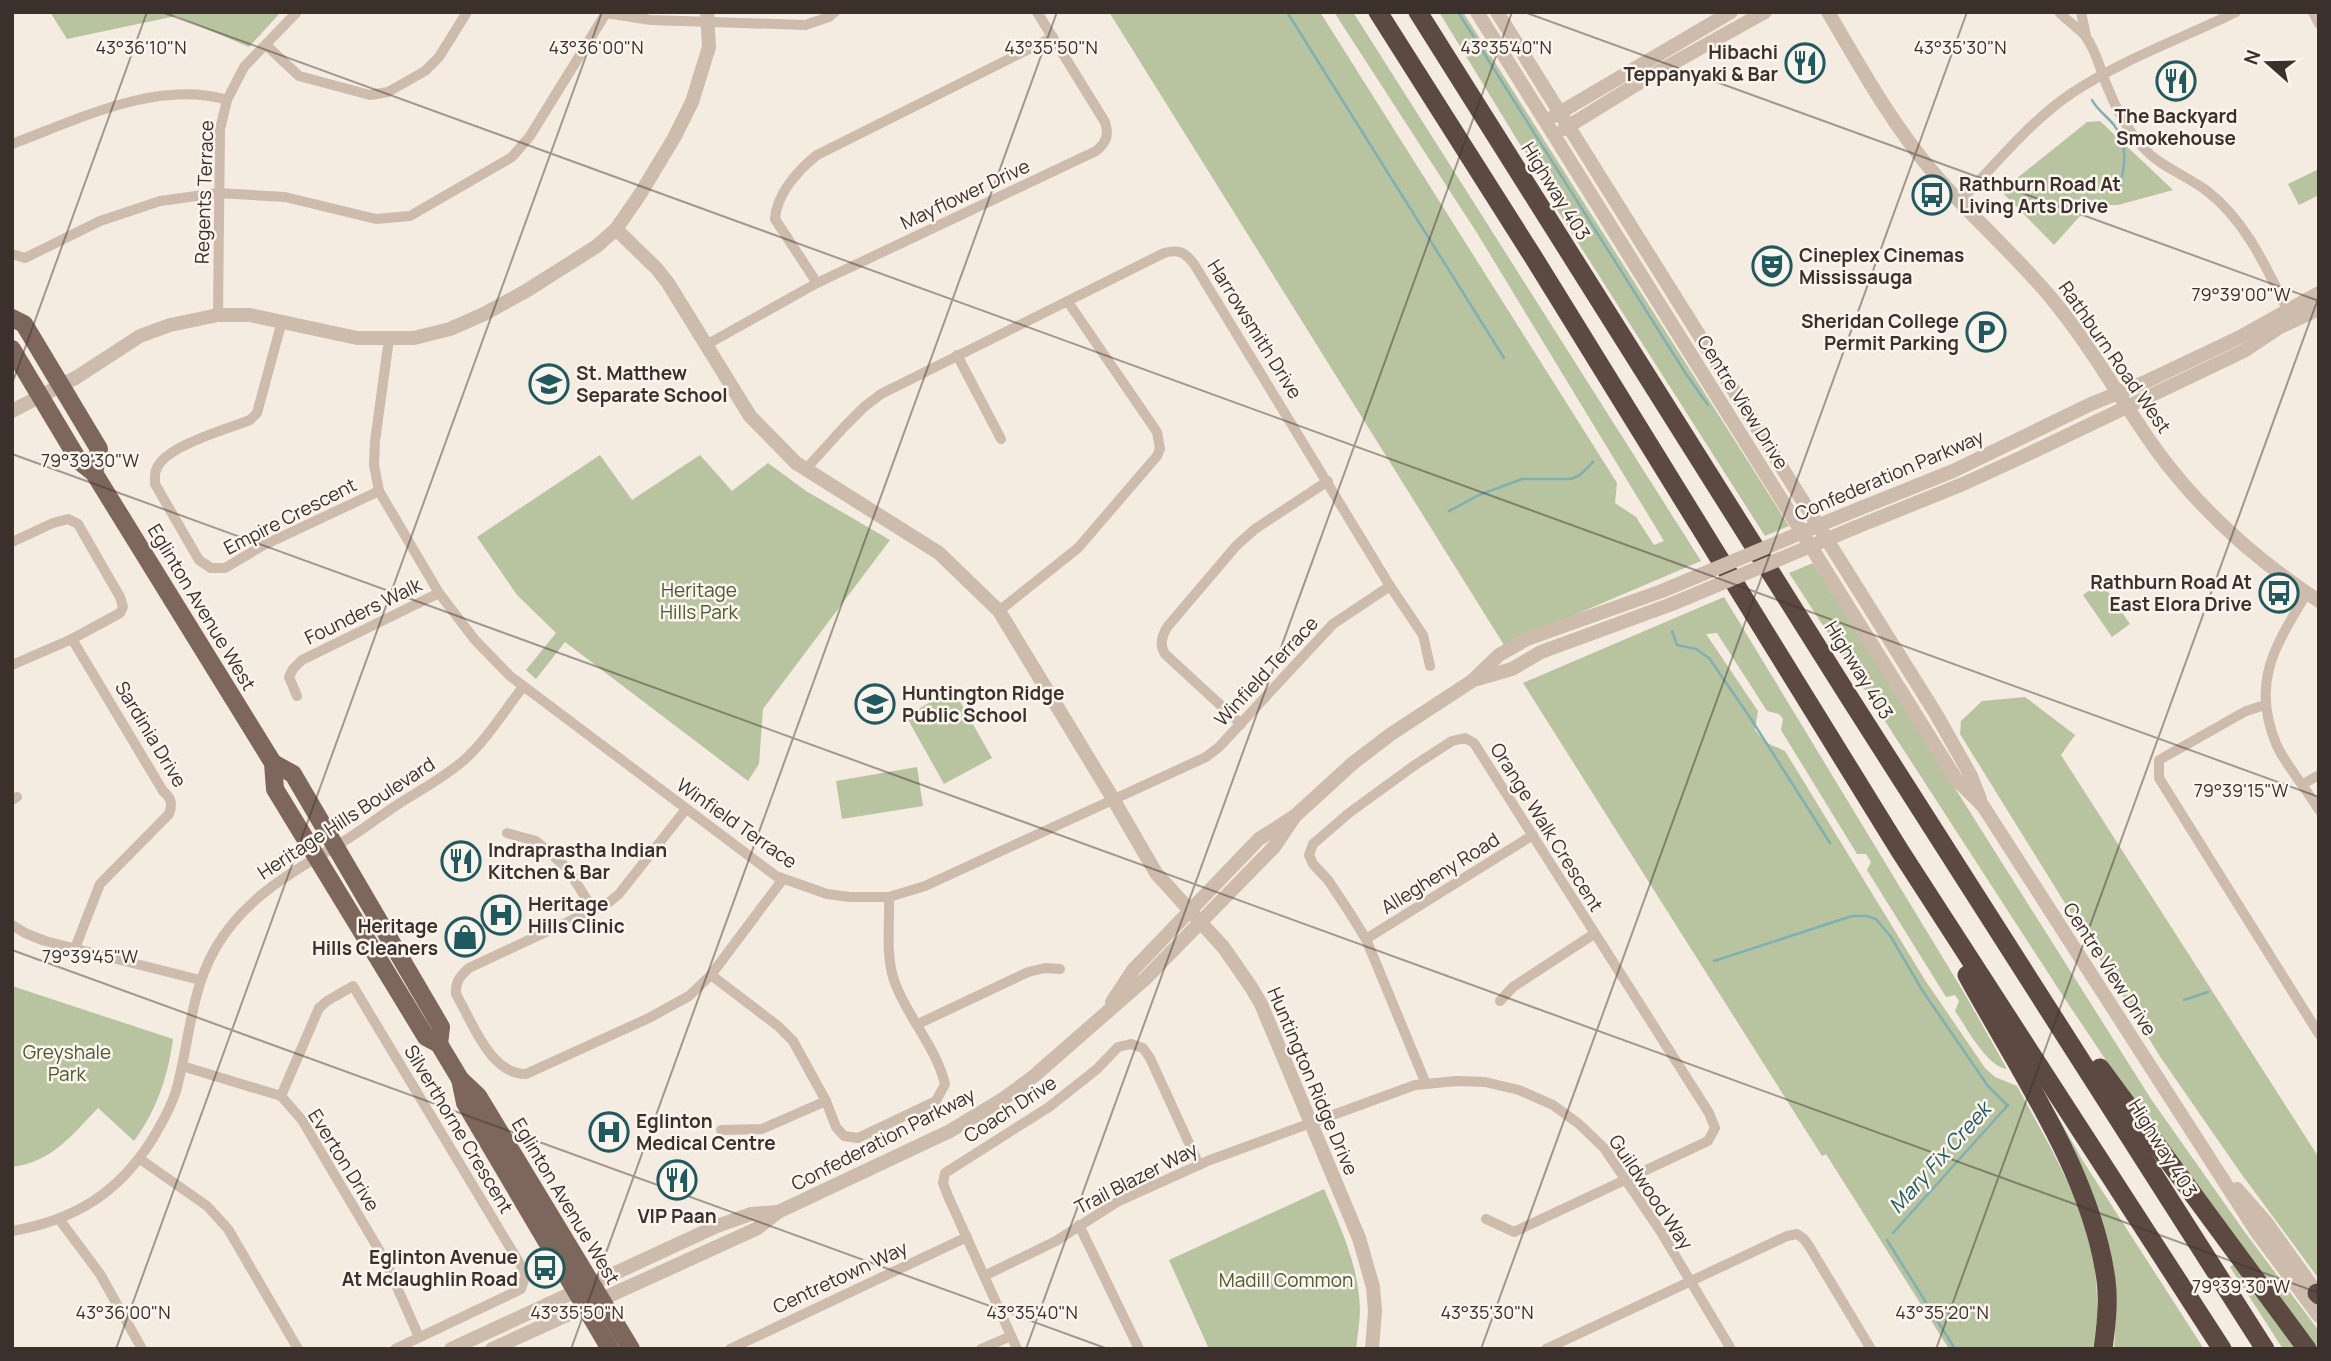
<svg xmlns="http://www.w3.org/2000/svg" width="2331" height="1361" font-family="Manrope,sans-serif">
	<rect width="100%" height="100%" fill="#f4ebe1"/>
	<g fill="#b8c4a0">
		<polygon points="50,12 281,12 249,47 176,16 67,39"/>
		<polygon points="1109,12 1320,12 1617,483 1615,503 1636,517 1654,545 1664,541 1477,233 1334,12 1353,12 1701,561 1504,645"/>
		<polygon points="1439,12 1463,12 1789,526 1765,536 1554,205 1562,199 1545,173 1524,151"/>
		<polygon points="2100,121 2173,190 2118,205 2090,205 2054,245 2001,191 2087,122"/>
		<polygon points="2319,169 2319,195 2299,205 2288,184"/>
		<polygon points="600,455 632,500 700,455 732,491 768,463 806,491 890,540 763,709 759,764 748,781 565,642 536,679 526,670 556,633 517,595 477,537"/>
		<polygon points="1813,563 2151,1099 2244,1231 2319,1331 2319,1349 2316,1349 2154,1132 2065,999 1789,573"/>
		<polygon points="2101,582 2130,624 2112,637 2083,595"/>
		<path d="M1724 597 1966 996 2007 1069C1987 1067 1967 1028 1955 1011L1959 1001 1955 995 1946 997 1867 870 1871 862 1866 854H1857L1781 730 1783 719 1779 714 1767 711 1717 633 1706 634 1758 711 1755 730 1765 742 1785 751 1925 980 1985 1068 1995 1077 2017 1086 2053 1152 2080 1208 2095 1266 2098 1312 2093 1349H1949L1826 1154 1822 1156 1523 683Z"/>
		<polygon points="953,689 992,758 944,784 906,716"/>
		<polygon points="2025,697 2075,735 2061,755 2316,1153 2319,1159 2319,1279 2240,1172 2161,1058 1960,734 1961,721 1982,701"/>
		<polygon points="917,767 923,806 842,819 836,781"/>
		<path d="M12 986 173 1039C168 1076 157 1110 134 1141L98 1108C72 1135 52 1162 12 1167Z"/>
		<path d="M2055 1112 2083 1161 2204 1349H2114C2121 1252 2098 1196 2051 1114Z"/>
		<path d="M1324 1189C1341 1228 1359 1267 1360 1310 1360 1323 1357 1336 1356 1349H1209L1169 1260Z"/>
		<polygon points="2236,1263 2300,1349 2283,1349 2230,1267"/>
	</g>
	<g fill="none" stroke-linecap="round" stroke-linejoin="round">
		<g stroke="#7fb0b2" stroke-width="2.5">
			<polyline points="1287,12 1504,358"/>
			<polyline points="1458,12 1686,374 1708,405"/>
			<path d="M2092 100C2098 111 2107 116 2114 125 2130 146 2124 168 2119 191"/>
			<polyline points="1449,511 1479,495 1522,479 1571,479 1580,475 1593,462"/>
			<polyline points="1672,631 1677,645 1696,649 1709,658 1751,719 1830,843"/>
			<polyline points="1714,961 1852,916 1867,916 1876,919 1891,937 1922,990 1988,1086 2008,1106"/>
			<polyline points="2184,1000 2208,992"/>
			<polyline points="1893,1233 2008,1105"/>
			<polyline points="1887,1240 1955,1349"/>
		</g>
		<g stroke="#cdbbac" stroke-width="10">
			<path d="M2059 12C2067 21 2079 28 2086 37 2097 52 2100 70 2107 86 2115 107 2127 129 2142 146 2158 166 2186 175 2207 191 2245 220 2266 267 2287 309"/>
			<polyline points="2081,12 2086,36"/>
			<polyline points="2313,12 2319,24"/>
			<polyline points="266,45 299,76 370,95 388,92 425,71 439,57 467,12"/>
			<path d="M12 144C77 120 157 79 227 100"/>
			<path d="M1960 201C1995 165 2030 121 2072 93 2123 59 2181 39 2236 12"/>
			<polyline points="12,254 25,258 100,221 160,201 218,193 285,197 376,219 410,216 512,157 530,136 606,13 651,20 805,25 829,17 835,12"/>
			<path d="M817 283 775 219C776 195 798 170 817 155L1053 37"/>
			<polyline points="218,315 220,129 227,100 244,67 297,12"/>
			<path d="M282 321 257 413 250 420C227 429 174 444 160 463 154 470 155 476 155 484L199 560 211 568H225L262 546 379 491"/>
			<polyline points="389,339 375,441 374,465 379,491 439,593 475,640 510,676 776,876 827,894 850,897 889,897 925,886 1206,757 1219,747 1333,624 1390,586"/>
			<path d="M706 345 817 283 1096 151C1107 142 1109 135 1105 122L1037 12"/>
			<polyline points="957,355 1001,439"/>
			<path d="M805 470 844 427 864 407 881 394 1164 253C1178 249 1185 252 1194 264L1390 586 1423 635 1430 666"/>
			<polyline points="12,542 53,523 68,519 78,524 120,597 123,607 120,613 72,639 12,665"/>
			<path d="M2307 593C2275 646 2250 683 2277 746 2286 765 2307 790 2319 810"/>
			<polyline points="999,611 1078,548 1157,456 1160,449 1157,432 1068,302"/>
			<path d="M72 639 163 791C171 798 173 803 169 814L100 884 75 948"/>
			<polyline points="297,696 289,677 293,669 302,660 439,593"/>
			<polyline points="2265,705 2246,711 2159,760 2159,778 2319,1034"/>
			<path d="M1241 724 1165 654C1159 645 1162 635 1168 626L1236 546 1255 529 1328 481"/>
			<polyline points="2303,784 2319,775"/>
			<polyline points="12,800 17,797"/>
			<path d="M686 809 619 894 608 903 469 968C460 976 455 982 456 994 472 1022 491 1075 526 1074L649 1018 689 996 711 975 783 879"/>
			<polyline points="507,833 536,841 567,868 594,911"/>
			<polyline points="12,925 25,933 45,941 200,980"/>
			<polyline points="1366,939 1533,835"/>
			<path d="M711 975 778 1026 793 1041 826 1101 836 1127 844 1136 858 1138 936 1101 945 1084C936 1047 908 1018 895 983 885 957 890 924 889 897"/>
			<polyline points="1500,1001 1513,987 1594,934"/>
			<polyline points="918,1024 1028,972 1045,968 1060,969"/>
			<polyline points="182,1066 281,1096 302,1120 385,1260 419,1337"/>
			<polyline points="1426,1084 1366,939 1348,910 1328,880 1313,864 1309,855 1313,844 1349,813 1415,765 1452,741 1465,738 1474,743 1709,1113 1715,1128 1708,1141 1514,1232 1486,1219"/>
			<polyline points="281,1096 319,1008 327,1001 353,986 526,1274 521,1289 515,1292 395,1349"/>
			<polyline points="721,1130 762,1129 826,1101"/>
			<polyline points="140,1159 207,1206 228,1229 298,1349"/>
			<polyline points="59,1219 100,1274 142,1349"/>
			<polyline points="1079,1225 1139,1349"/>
			<path d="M12 1231C75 1220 119 1193 153 1138 162 1123 171 1107 176 1091 191 1037 190 982 224 935 255 890 303 866 349 838 365 828 380 816 397 805 419 791 443 778 463 761 486 741 504 711 523 687"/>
			<polyline points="984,1276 1056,1241 1117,1202 1210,1160 1415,1085 1457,1081 1485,1082 1519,1090 1553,1105 1579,1124 1604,1148 1661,1232 1731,1349"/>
			<polyline points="730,1349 967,1237"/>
			<polyline points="981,1349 1011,1336"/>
			<polyline points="1017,1349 948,1196 943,1183 945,1173 1049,1107 1097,1069 1118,1047 1131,1044 1143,1048 1150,1058 1199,1165"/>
			<polyline points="1546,1349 1787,1236 1797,1234 1804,1239 1809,1246 1871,1349"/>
		</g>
		<g stroke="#cdbbac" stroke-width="14">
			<polyline points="1477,12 1956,779 1983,806 2256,1231 2319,1316"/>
			<polyline points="1497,12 1936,714 1971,776 1980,799"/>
			<path d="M1828 12C1860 66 1891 123 1932 171 1970 216 2015 254 2052 299 2091 346 2121 401 2157 451 2202 512 2256 560 2319 601"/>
			<polyline points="1554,116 1731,12"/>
			<polyline points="1564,129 1650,76 1765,12"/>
			<polyline points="616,229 657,269 668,283 750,416 796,463 939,553 999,611 1109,792 1156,873 1224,948 1251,987 1261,1004 1359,1238 1373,1287 1375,1311 1372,1349"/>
			<polyline points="12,411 77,377 140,336 170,325 218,315 250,315 357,338 414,338 450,329 484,314 526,291 597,246 616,229 639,196 674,138 692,102 709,47 707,12"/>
			<polyline points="1846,514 1953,471 2091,404 2143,383 2238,338 2319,293"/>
			<polyline points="1854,528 1963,484 2022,457 2244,351 2280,327 2319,309"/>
			<polyline points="1477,679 1512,669 1541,652 1672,604"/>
			<polyline points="1112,1002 1133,970 1259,839 1295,816 1353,763 1391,734 1472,681 1499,655 1527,639 1662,591"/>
			<polyline points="2237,1189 2266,1222 2319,1296"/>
			<polyline points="451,1349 717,1226 751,1214 777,1212"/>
			<polyline points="492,1349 756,1229 778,1212 950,1131 1003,1099 1034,1076 1145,979 1274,847 1295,816"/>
		</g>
		<g stroke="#7d675c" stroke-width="18">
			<polyline points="12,318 24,324 99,449 94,473"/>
			<polyline points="12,349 79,461 94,473 273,763 275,789 426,1037 439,1044 460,1079 478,1096 631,1349"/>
			<polyline points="273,763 293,774 441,1027 439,1044"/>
			<polyline points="460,1079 465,1103 610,1349"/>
		</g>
		<g stroke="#5c4a42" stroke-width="19">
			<polyline points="1378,12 1532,255 1900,851 2222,1349"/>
			<polyline points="1418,12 1849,697 2265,1349"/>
			<path d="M1967 975C2018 1069 2092 1174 2106 1280 2109 1303 2106 1326 2103 1349"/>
			<polyline points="2100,1068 2307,1349"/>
			<polyline points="2317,1293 2319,1295"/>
		</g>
		<g stroke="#cdbbac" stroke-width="14">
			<polyline points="1662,591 1846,514"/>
			<polyline points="1672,604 1854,528"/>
		</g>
	</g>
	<path fill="none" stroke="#3b302b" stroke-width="2" stroke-opacity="0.45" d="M162 12 2319 797M1524 12 2319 301M12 384 147 12M12 454 2319 1293M12 950 1108 1349M116 1349 602 12M571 1349 1057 12M1026 1349 1512 12M1481 1349 1967 12M1936 1349 2319 296"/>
	<defs>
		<g id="restaurant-ring" transform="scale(2.0125)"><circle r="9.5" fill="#fbf5ee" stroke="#1f5a5e" stroke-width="1.5"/><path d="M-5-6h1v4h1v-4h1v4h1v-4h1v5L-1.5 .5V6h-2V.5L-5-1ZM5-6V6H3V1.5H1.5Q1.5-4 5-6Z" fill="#1f5a5e"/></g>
		<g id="bus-ring" transform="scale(2.0125)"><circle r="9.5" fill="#fbf5ee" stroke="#1f5a5e" stroke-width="1.5"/><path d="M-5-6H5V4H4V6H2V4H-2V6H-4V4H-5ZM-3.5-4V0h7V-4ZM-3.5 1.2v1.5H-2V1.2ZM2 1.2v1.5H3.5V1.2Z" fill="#1f5a5e"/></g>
		<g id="theatre-ring" transform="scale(2.0125)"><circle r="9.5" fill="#fbf5ee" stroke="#1f5a5e" stroke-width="1.5"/><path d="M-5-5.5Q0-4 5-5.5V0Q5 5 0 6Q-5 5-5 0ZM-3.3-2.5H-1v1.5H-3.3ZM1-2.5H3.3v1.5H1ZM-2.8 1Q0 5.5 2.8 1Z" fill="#1f5a5e"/></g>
		<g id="parking-ring" transform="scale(2.0125)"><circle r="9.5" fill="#fbf5ee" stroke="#1f5a5e" stroke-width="1.5"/><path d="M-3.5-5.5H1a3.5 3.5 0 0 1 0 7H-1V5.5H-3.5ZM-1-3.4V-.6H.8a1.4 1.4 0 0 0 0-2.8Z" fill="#1f5a5e"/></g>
		<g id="school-ring" transform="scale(2.0125)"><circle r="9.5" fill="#fbf5ee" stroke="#1f5a5e" stroke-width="1.5"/><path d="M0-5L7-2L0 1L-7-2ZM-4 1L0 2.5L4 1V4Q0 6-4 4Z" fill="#1f5a5e"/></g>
		<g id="hospital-ring" transform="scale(2.0125)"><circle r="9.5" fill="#fbf5ee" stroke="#1f5a5e" stroke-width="1.5"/><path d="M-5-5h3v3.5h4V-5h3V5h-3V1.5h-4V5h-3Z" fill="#1f5a5e"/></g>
		<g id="shop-ring" transform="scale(2.0125)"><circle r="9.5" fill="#fbf5ee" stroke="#1f5a5e" stroke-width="1.5"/><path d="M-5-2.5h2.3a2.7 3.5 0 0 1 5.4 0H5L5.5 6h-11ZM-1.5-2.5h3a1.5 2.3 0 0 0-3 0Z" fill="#1f5a5e"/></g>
	</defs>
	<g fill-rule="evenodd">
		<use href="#restaurant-ring" x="1805" y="63"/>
		<use href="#restaurant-ring" x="2176" y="81"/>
		<use href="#bus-ring" x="1932" y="195"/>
		<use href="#theatre-ring" x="1772" y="266"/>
		<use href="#parking-ring" x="1986" y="332"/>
		<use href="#school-ring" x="549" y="384"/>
		<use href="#bus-ring" x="2279" y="593"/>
		<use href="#school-ring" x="875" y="704"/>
		<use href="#restaurant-ring" x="461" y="861"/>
		<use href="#hospital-ring" x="501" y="915"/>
		<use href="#shop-ring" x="465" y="937"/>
		<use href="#hospital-ring" x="609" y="1132"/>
		<use href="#restaurant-ring" x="677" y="1180"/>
		<use href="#bus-ring" x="545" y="1268"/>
	</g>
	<g text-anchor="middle" stroke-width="5" stroke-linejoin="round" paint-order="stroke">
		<g font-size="19" font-weight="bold" fill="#3b302b" stroke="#fbf5ee" text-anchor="start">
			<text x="1778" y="59" text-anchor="end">Hibachi<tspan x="1778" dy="22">Teppanyaki &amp; Bar</tspan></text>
			<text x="2176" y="123" text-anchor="middle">The Backyard<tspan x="2176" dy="22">Smokehouse</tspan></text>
			<text x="1959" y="191">Rathburn Road At<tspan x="1959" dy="22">Living Arts Drive</tspan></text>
			<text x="1799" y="262">Cineplex Cinemas<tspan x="1799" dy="22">Mississauga</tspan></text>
			<text x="1959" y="328" text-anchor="end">Sheridan College<tspan x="1959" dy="22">Permit Parking</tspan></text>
			<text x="576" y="380">St. Matthew<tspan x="576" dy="22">Separate School</tspan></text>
			<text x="2252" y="589" text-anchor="end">Rathburn Road At<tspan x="2252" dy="22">East Elora Drive</tspan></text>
			<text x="902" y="700">Huntington Ridge<tspan x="902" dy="22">Public School</tspan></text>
			<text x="488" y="857">Indraprastha Indian<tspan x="488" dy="22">Kitchen &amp; Bar</tspan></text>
			<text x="528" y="911">Heritage<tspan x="528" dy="22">Hills Clinic</tspan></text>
			<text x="438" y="933" text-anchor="end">Heritage<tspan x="438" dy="22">Hills Cleaners</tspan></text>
			<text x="636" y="1128">Eglinton<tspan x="636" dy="22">Medical Centre</tspan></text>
			<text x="677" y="1223" text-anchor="middle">VIP Paan</text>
			<text x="518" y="1264" text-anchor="end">Eglinton Avenue<tspan x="518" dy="22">At Mclaughlin Road</tspan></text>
		</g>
		<g font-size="19" fill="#3b302b" stroke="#fbf5ee">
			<text transform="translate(1556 191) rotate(58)" y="7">Highway 403</text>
			<text transform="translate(204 192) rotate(-88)" y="7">Regents Terrace</text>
			<text transform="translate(965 194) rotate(-25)" y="7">Mayflower Drive</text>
			<text transform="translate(1255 329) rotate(58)" y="7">Harrowsmith Drive</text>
			<text transform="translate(2115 357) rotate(55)" y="7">Rathburn Road West</text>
			<text transform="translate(1743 402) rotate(58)" y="7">Centre View Drive</text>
			<text transform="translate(1889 475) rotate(-23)" y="7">Confederation Parkway</text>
			<text transform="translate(290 516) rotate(-27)" y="7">Empire Crescent</text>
			<text transform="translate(202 607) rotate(59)" y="7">Eglinton Avenue West</text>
			<text transform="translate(363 611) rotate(-26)" y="7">Founders Walk</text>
			<text transform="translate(1859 670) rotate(58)" y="7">Highway 403</text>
			<text transform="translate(1266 671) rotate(-47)" y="7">Winfield Terrace</text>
			<text transform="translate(151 734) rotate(59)" y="7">Sardinia Drive</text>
			<text transform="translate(346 818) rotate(-33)" y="7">Heritage Hills Boulevard</text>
			<text transform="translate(737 823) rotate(35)" y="7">Winfield Terrace</text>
			<text transform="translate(1547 827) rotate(58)" y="7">Orange Walk Crescent</text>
			<text transform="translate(1440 873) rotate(-32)" y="7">Allegheny Road</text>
			<text transform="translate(2110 969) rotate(57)" y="7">Centre View Drive</text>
			<text transform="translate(1313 1081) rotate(67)" y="7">Huntington Ridge Drive</text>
			<text transform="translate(1010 1109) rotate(-33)" y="7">Coach Drive</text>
			<text transform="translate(459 1129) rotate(59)" y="7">Silverthorne Crescent</text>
			<text transform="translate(883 1139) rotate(-27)" y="7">Confederation Parkway</text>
			<text transform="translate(2163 1148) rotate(58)" y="7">Highway 403</text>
			<text transform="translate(344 1160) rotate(58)" y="7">Everton Drive</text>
			<text transform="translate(1136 1178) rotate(-27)" y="7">Trail Blazer Way</text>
			<text transform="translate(1651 1192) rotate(56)" y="7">Guildwood Way</text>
			<text transform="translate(566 1201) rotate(59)" y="7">Eglinton Avenue West</text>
			<text transform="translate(840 1277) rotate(-25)" y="7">Centretown Way</text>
		</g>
		<g font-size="19" fill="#4a5a2e" stroke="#fbf5ee">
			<text x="699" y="597">Heritage<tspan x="699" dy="22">Hills Park</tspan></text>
			<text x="67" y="1059">Greyshale<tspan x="67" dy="22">Park</tspan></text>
			<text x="1286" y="1287">Madill Common</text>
		</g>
		<g font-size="21" font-style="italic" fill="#1f5a5e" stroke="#fbf5ee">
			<text transform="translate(1940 1158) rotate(-48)" y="7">Mary Fix Creek</text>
		</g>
	</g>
	<g font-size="18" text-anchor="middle" fill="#3b302b" stroke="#fbf5ee" stroke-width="5" stroke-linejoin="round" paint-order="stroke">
		<text x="141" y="54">43°36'10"N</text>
		<text x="596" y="54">43°36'00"N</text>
		<text x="1051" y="54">43°35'50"N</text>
		<text x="1506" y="54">43°35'40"N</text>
		<text x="1960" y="54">43°35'30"N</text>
		<text x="2241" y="301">79°39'00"W</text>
		<text x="90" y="467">79°39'30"W</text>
		<text x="2241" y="797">79°39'15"W</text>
		<text x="90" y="963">79°39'45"W</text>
		<text x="2241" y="1293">79°39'30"W</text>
		<text x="123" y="1319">43°36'00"N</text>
		<text x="577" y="1319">43°35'50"N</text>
		<text x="1032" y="1319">43°35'40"N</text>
		<text x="1487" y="1319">43°35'30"N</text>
		<text x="1942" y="1319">43°35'20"N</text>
	</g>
	<rect width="2331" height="1361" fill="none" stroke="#3b302b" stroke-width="28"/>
	<g transform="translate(2268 63) rotate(290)" stroke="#fbf5ee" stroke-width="5" paint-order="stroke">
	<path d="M0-5L12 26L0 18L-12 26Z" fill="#3b302b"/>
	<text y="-10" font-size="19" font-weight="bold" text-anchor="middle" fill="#3b302b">N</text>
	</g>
</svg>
